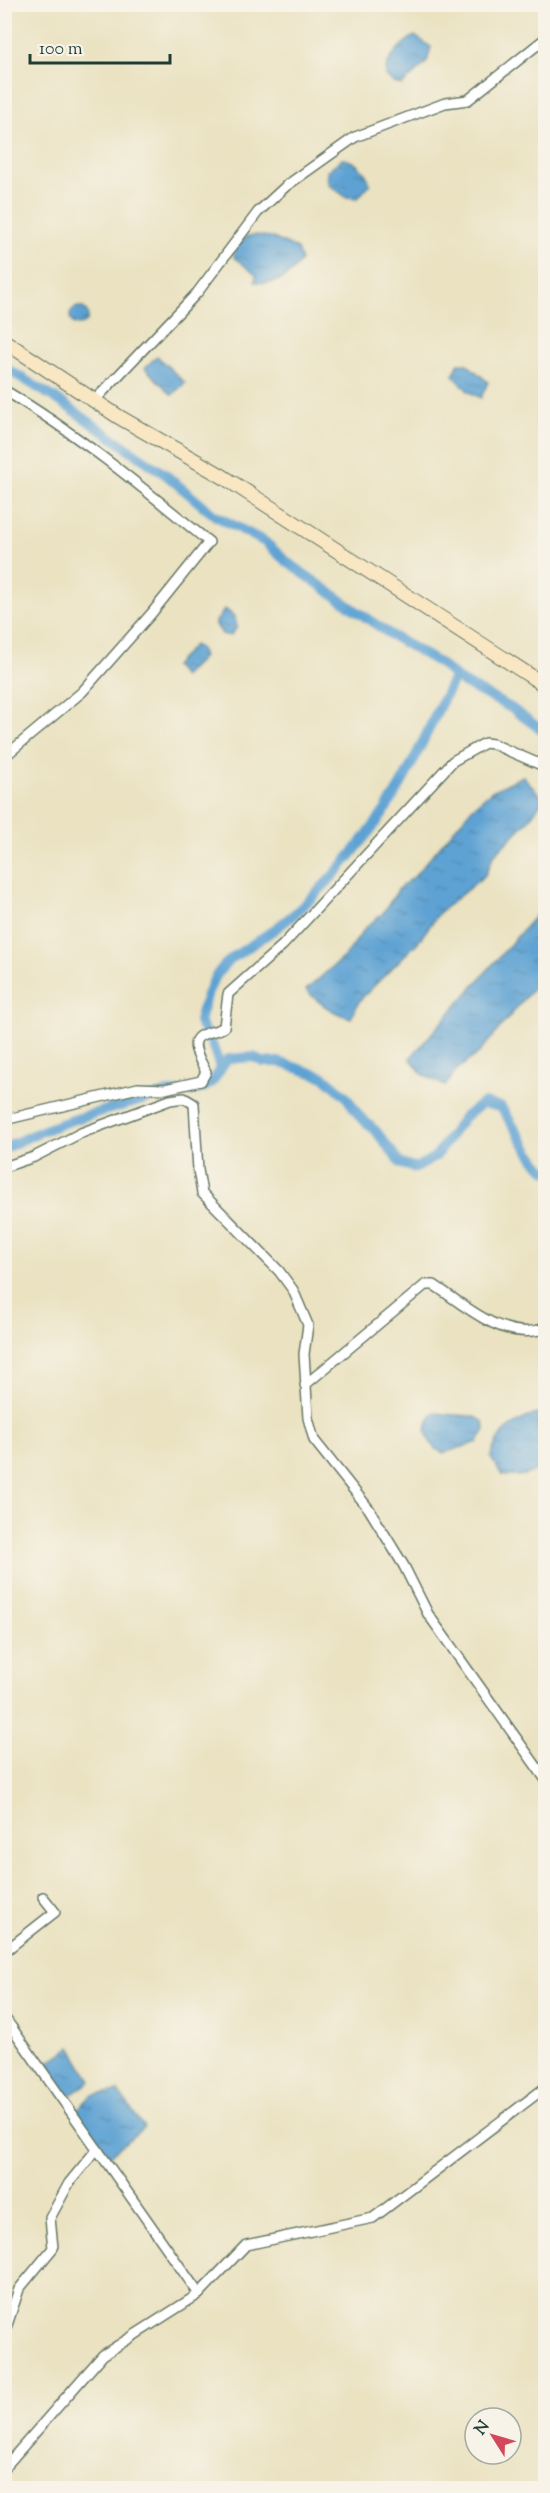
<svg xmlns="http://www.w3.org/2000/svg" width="550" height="2493" font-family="'Sorts Mill Goudy',serif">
	<defs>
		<pattern id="water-ripples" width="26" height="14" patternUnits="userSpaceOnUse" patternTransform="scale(1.5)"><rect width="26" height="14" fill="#5da2d3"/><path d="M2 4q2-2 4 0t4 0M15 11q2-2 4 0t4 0" fill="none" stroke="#4c85ac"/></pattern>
	</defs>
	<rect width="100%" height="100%" fill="#f7f3e8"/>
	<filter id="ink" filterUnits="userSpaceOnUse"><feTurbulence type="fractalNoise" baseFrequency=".0167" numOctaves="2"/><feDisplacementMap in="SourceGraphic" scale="12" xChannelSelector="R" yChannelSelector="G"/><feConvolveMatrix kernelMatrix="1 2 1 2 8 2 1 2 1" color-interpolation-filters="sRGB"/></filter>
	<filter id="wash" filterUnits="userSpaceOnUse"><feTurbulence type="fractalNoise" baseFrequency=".008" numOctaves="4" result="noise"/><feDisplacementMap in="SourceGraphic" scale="24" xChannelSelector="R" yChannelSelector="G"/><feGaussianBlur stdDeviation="1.35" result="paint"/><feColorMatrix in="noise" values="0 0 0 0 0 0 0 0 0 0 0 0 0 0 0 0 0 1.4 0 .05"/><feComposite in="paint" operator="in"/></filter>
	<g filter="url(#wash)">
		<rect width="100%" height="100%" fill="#eae2c1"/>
		<g fill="url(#water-ripples)" stroke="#3e7084" stroke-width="1.5">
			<path d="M415 36 431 47 427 62 402 85 394 83 386 76C383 61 403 42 415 36Z"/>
			<path d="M342 159C354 159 367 172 370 184L358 198 346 197 328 184 327 171Z"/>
			<path d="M258 235 273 238 297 249 301 260C289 279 276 285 255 282L256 275 234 257V250L247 236Z"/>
			<circle cx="79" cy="316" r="9"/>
			<polygon points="157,356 185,383 172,395 145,368"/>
			<polygon points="459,363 467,364 488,382 481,398 469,392 453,375"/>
			<polygon points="225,609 235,617 237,627 230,636 222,634 215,623"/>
			<polygon points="194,645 200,649 203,657 183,677 174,666"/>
			<path d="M523 776 544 799 528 821 494 855 485 875 439 913 418 942 360 1000 351 1018C332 1013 320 1004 306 990L347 954 365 928 383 913 400 887 414 877 473 807 492 791Z"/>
			<polygon points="545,905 545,974 479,1053 458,1069 445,1086 422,1074 410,1058"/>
			<path d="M435 1412C452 1418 468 1411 483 1421L485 1430 478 1442 444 1453 435 1449C425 1436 422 1423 435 1412Z"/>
			<path d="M537 1414 545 1417V1465C531 1475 519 1478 502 1475L491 1458C495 1433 515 1421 537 1414Z"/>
			<polygon points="71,2047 91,2081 69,2096 63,2095 43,2066"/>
			<polygon points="118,2091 144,2127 109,2156 75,2112 92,2095"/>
		</g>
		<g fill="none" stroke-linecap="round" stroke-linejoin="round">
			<g stroke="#5da2d3" stroke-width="10">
				<polyline points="4,367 58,400 166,475 214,515 265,542 287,562 391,635 439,663 462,682 511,708 546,733"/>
				<path d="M220 1067 212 1044 199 1022C215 954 234 961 283 923 318 896 349 859 376 823 410 778 428 726 455 676"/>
				<path d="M4 1149C53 1121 107 1111 160 1095 174 1091 192 1093 205 1087 216 1081 220 1068 228 1059L254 1057 263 1062H279L324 1077 345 1095 360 1117 376 1131 401 1164 416 1168 436 1156 464 1117 483 1103 501 1107 535 1160 546 1171"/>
			</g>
		</g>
	</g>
	<g filter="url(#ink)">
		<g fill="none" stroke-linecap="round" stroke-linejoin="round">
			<g stroke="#667765" stroke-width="12">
				<g id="street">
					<path d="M4 390C78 434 143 488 209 542L151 614 82 692 4 757"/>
					<polyline points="95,400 197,293 258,212 286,186 355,137 445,103 468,100 546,38"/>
					<path d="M4 1120 138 1088 165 1089 201 1081 206 1072C202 1063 188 1043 200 1036 208 1031 217 1032 224 1027L228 994 283 945 453 761 485 743 493 744 546 767"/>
					<polyline points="4,1167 34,1157 81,1133 170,1100 184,1098 194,1104 198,1170 202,1193 279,1271 293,1290 308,1325 304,1354 308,1418 314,1440 369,1509 404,1566 428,1614 546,1780"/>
					<path d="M305 1385 425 1285H434C466 1306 505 1343 546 1328"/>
					<polyline points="4,1952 55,1912 43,1897"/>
					<polyline points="4,2017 12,2028"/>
					<polyline points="4,2030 12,2028 199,2294"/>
					<polyline points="4,2334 19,2289 53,2248 50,2218 69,2183 97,2149"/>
					<polyline points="4,2468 103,2355 199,2294 246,2245 373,2218 546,2087"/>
				</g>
			</g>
			<g stroke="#667765" stroke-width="16">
				<polyline id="secondary" points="4,341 119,417 222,476 546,686"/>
			</g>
			<use href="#street" stroke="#fff" stroke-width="9"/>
			<use href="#secondary" stroke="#f9e7c3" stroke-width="14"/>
		</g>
	</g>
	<rect width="550" height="2493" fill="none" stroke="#f7f3e8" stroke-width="24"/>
	<g transform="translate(493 2436) rotate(307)"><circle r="28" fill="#f7f3e8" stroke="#a1aaa0" stroke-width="1.5"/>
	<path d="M0-4.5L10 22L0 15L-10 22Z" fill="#d1495b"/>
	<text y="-9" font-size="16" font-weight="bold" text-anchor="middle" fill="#1f3d34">N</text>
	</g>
	<path d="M30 54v9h140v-9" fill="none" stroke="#1f3d34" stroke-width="3"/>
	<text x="39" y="54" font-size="18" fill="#1f3d34" stroke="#f7f3e8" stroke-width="4.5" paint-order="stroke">100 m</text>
</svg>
